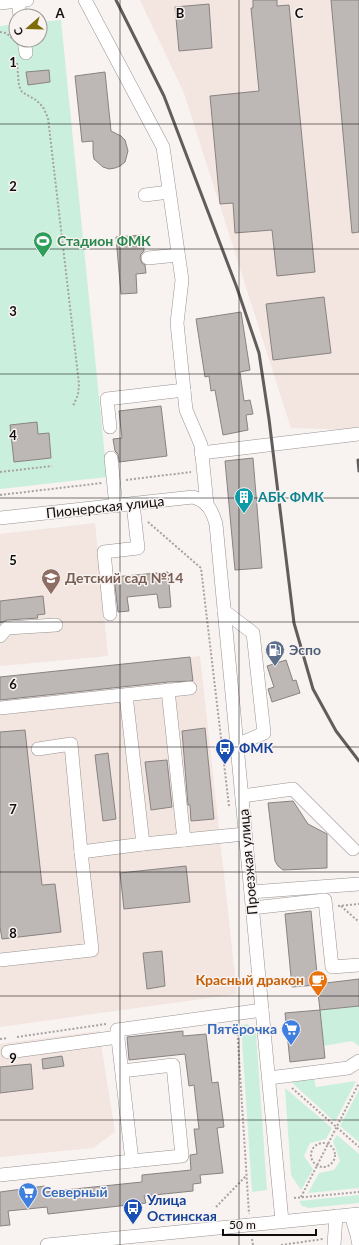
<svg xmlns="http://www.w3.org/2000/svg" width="359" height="1245" font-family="Lato,sans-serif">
	<rect width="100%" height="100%" fill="#f8f2f0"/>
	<g fill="#f3e5e0">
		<polygon points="140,0 359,0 359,430 291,428 184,93"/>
		<polygon points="95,523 108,656 0,666 0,534"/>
		<polygon points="200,656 237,994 0,1027 0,677"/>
		<polygon points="99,1031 115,1132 93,1148 0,1157 0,1044"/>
	</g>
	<g fill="#caf0dd">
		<polygon points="61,20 107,477 0,489 0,26 16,24 16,40 40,40 40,22"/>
		<polygon points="359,1006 359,1046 352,1041 323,1046 320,1010"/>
		<polygon points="247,1024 252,1027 256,1033 267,1190 252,1192 241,1025"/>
		<polygon points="314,1079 316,1087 356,1081 335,1122 289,1080"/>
		<polygon points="285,1088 332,1128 326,1139 310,1143 304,1156 313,1169 301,1190 291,1175"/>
		<polygon points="359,1090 359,1142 340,1126"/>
		<polygon points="337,1135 359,1154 359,1188 308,1193 319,1173 334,1170 340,1161 333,1141"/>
		<polygon points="359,1195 359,1203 309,1208 302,1206 299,1201"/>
	</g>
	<g fill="#bdb8b6" stroke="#888381">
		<polygon points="253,0 277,0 277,6 289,5 315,272 277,276 272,230 235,233 233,203 220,204 210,96 259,91 251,8 253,8"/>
		<polygon points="331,0 359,0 359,232 352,233"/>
		<polygon points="209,4 212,48 179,51 175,7"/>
		<polygon points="49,70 50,82 28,85 26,72"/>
		<polygon points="105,72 111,131 121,136 125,140 128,151 125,162 120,166 115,168 109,169 103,167 94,159 93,153 93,141 82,142 75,76"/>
		<polygon points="143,235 144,251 141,254 140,258 142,263 145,265 146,273 136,274 137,293 121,294 116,237"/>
		<polygon points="324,297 331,353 273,360 266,304"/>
		<polygon points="241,312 250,370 240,372 244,401 250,400 253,414 246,415 248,430 223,435 215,390 211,391 209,376 205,377 196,319"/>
		<polygon points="161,406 167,456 119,462 118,454 115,451 113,439 122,438 119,411"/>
		<polygon points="37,422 38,434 49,433 51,458 14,462 10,425"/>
		<polygon points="253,458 262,568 235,570 225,461"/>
		<polygon points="168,572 171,607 159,608 157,594 127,597 129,611 118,612 114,577"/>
		<polygon points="43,596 45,614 37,615 38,618 7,620 0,623 0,601"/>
		<polygon points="190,657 193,681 168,682 0,700 0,677"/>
		<polygon points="286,660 293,681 296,680 300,693 272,702 268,689 274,687 267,666"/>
		<polygon points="205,728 214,819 191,821 190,805 188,805 182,731"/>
		<polygon points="25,730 42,885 55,884 61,932 2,939 0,927 0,732"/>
		<polygon points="108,753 116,819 103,821 95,755"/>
		<polygon points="167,760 172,807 151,810 145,762"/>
		<polygon points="293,801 308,824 327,834 327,868 283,870 278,866 275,861 268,803"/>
		<polygon points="186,866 190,902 124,909 120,873"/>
		<polygon points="311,911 318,984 359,979 359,1006 320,1010 317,985 292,987 285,914"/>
		<polygon points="162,951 165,986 147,989 143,953"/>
		<polygon points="320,1010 325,1058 290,1062 285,1013"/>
		<polygon points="183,1031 183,1036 206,1034 212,1083 218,1082 224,1127 217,1128 223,1173 200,1175 201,1183 193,1184 193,1191 144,1196 146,1203 48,1214 47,1207 8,1211 10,1225 0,1226 0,1192 45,1186 45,1192 142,1182 142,1175 191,1170 190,1155 197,1154 194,1129 199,1129 194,1085 189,1086 185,1054 129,1060 127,1037"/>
		<polygon points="62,1056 64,1066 43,1069 42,1059"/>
		<polygon points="31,1064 33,1089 0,1093 0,1067"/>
	</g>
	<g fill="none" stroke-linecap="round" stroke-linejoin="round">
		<g stroke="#989391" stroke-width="14">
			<g id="minor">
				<polyline points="85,0 163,147 182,280 177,323 186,410 201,445 207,505"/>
				<polyline points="18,1 20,16"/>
				<polyline points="0,3 27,0"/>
				<polyline points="24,40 26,53"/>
				<polyline points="145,195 169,192"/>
				<polyline points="148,258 178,255"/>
				<polyline points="110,427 107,399 184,390"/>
				<polyline points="201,453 359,434"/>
				<polyline points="111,458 116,506"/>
				<path d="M0 518 193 497C207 501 212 510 216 524L282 1221"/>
				<polyline points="224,611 253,633 264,733 237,745"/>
				<polyline points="110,614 104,552 138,548 133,504"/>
				<polyline points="0,636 7,628 56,625"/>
				<polyline points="168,690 184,840 245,834"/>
				<polyline points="126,695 143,844 184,840"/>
				<polyline points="0,708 190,688"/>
				<polyline points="38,749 71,744 81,852"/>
				<polyline points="242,796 293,789 353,849"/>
				<polyline points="251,892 359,884"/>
				<polyline points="252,908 325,900 332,967 359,965"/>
				<polyline points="0,960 92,950 81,852 143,844"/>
				<polyline points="8,1052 118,1037"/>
				<polyline points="122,1071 173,1065 182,1156 132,1161"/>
				<polyline points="269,1078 348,1068 359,1061"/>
				<polyline points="0,1175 132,1161 117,1030 262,1010"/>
				<polyline points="351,1215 357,1235 359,1245"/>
				<polyline points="47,1245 359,1214"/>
				<polyline points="334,1245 336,1216"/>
			</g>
		</g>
		<g stroke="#a7a2a1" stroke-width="2" stroke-dasharray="2 2" stroke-linecap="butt">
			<polyline points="0,32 6,33 12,38"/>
			<polyline points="17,63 19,86 22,92 36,100 43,107 48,118 79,384 78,395 73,406"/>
			<polyline points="0,472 52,466"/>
			<polyline points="126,480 191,472"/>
			<polyline points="0,495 102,483"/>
			<polyline points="148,522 201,568 229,806"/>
			<polyline points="338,906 359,904"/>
			<polyline points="341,906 359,922"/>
			<polyline points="237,1026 249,1214"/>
			<polyline points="17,1037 106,1024"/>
			<polyline points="0,1039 7,1038"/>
			<polyline points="292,1088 359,1147"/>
			<circle cx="323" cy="1155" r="12"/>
			<polyline points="301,1197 359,1083"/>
			<polyline points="294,1198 359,1192"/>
			<polyline points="216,1207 246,1176"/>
			<polyline points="252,1239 253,1245"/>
			<polyline points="281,1245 323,1239"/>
		</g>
		<use href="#minor" stroke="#fff" stroke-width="13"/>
		<g stroke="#605d5c" stroke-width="3">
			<polyline points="116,0 164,96 237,288 259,353 269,419 294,623 313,689 336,731 359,761"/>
			<polyline points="358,460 359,471"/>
		</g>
	</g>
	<path fill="none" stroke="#0f0d0d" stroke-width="1" stroke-opacity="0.55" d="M120 0V1245M239 0V1245M0 124H359M0 249H359M0 374H359M0 498H359M0 622H359M0 747H359M0 872H359M0 996H359M0 1120H359"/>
	<defs>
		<g id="stadium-pin" transform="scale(1)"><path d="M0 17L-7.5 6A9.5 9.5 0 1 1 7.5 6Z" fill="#2e9e5b" stroke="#f8f2f0"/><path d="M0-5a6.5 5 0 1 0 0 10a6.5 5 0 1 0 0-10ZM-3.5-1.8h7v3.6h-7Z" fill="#fff"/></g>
		<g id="building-pin" transform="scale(1)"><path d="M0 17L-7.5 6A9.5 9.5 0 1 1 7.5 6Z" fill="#0f9aa8" stroke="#f8f2f0"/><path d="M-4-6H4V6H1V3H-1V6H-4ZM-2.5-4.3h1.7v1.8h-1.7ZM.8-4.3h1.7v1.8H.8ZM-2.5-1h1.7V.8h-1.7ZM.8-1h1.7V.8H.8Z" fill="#fff"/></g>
		<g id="school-pin" transform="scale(1)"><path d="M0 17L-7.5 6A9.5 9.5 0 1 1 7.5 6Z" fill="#8d6e63" stroke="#f8f2f0"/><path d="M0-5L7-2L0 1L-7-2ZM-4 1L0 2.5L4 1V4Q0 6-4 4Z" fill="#fff"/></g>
		<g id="fuel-pin" transform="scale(1)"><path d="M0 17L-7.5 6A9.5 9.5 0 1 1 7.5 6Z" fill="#5c6f8a" stroke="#f8f2f0"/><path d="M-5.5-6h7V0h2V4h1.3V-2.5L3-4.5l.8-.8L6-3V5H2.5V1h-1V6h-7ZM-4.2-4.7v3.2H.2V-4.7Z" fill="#fff"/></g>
		<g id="bus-pin" transform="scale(1)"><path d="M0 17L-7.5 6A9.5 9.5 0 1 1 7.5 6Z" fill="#1a4fb4" stroke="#f8f2f0"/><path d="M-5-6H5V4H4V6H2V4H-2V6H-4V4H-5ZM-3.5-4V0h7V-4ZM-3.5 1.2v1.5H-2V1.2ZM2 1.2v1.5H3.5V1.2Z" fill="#fff"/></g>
		<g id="cafe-pin" transform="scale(1)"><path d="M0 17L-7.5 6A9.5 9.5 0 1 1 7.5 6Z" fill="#e8710a" stroke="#f8f2f0"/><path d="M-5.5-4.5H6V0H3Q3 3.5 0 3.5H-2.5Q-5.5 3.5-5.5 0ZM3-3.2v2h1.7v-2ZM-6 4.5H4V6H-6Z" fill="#fff"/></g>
		<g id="supermarket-pin" transform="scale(1)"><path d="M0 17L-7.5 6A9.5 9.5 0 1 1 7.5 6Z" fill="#3f7fe0" stroke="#f8f2f0"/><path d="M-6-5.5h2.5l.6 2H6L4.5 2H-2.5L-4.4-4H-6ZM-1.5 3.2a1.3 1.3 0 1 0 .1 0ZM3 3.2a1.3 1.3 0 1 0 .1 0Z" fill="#fff"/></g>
	</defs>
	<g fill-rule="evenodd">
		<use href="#stadium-pin" x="43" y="241"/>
		<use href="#building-pin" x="244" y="497"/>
		<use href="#school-pin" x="51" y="578"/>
		<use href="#fuel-pin" x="275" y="650"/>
		<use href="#bus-pin" x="225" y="748"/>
		<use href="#cafe-pin" x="318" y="980"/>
		<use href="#supermarket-pin" x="291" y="1029"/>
		<use href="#supermarket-pin" x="28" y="1192"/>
		<use href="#bus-pin" x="133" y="1208"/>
	</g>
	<g text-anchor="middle" stroke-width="3" stroke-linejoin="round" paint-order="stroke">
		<g font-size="14" font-weight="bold" fill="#27864d" stroke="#f8f2f0" text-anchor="start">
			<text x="57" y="246">Стадион ФМК</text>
		</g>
		<g font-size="14" font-weight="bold" fill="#0d838f" stroke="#f8f2f0" text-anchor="start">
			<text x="258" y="502">АБК ФМК</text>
		</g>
		<g font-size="14" fill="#0f0d0d" stroke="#f8f2f0">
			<text transform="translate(105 507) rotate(-6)" y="5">Пионерская улица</text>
			<text transform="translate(248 862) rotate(-95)" y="5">Проезжая улица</text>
		</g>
		<g font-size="14" font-weight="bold" fill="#785e54" stroke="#f8f2f0" text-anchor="start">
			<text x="65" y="583">Детский сад №14</text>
		</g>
		<g font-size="14" font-weight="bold" fill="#4e5e75" stroke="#f8f2f0" text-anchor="start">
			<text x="289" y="655">Эспо</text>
		</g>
		<g font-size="14" font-weight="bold" fill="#164399" stroke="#f8f2f0" text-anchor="start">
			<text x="239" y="753">ФМК</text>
			<text x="147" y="1205">Улица<tspan x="147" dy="16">Остинская</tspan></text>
		</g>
		<g font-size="14" font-weight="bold" fill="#c56008" stroke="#f8f2f0" text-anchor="end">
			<text x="304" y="985">Красный дракон</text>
		</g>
		<g font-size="14" font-weight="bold" fill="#366cbe" stroke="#f8f2f0" text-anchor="end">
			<text x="277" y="1034">Пятёрочка</text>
			<text x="42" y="1197" text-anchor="start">Северный</text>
		</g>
	</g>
	<g font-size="13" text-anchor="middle" font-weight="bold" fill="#0f0d0d" stroke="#f8f2f0" stroke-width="3" stroke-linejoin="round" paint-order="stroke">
		<text x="60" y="18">A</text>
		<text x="180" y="18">B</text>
		<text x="299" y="18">C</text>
		<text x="13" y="67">1</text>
		<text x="13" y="191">2</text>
		<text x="13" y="316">3</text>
		<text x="13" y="440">4</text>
		<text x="13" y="565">5</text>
		<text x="13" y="689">6</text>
		<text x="13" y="814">7</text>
		<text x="13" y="938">8</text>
		<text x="13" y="1063">9</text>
	</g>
	<g transform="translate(28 28) rotate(250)"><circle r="19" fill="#f8f2f0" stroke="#9b9695"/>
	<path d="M0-3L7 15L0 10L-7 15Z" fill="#7c6d08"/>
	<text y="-6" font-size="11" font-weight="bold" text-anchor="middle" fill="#0f0d0d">С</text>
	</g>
	<path d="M223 1229v6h93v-6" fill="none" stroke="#0f0d0d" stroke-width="2"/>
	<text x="229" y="1229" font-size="12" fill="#0f0d0d" stroke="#f8f2f0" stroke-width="3" paint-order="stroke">50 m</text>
</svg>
